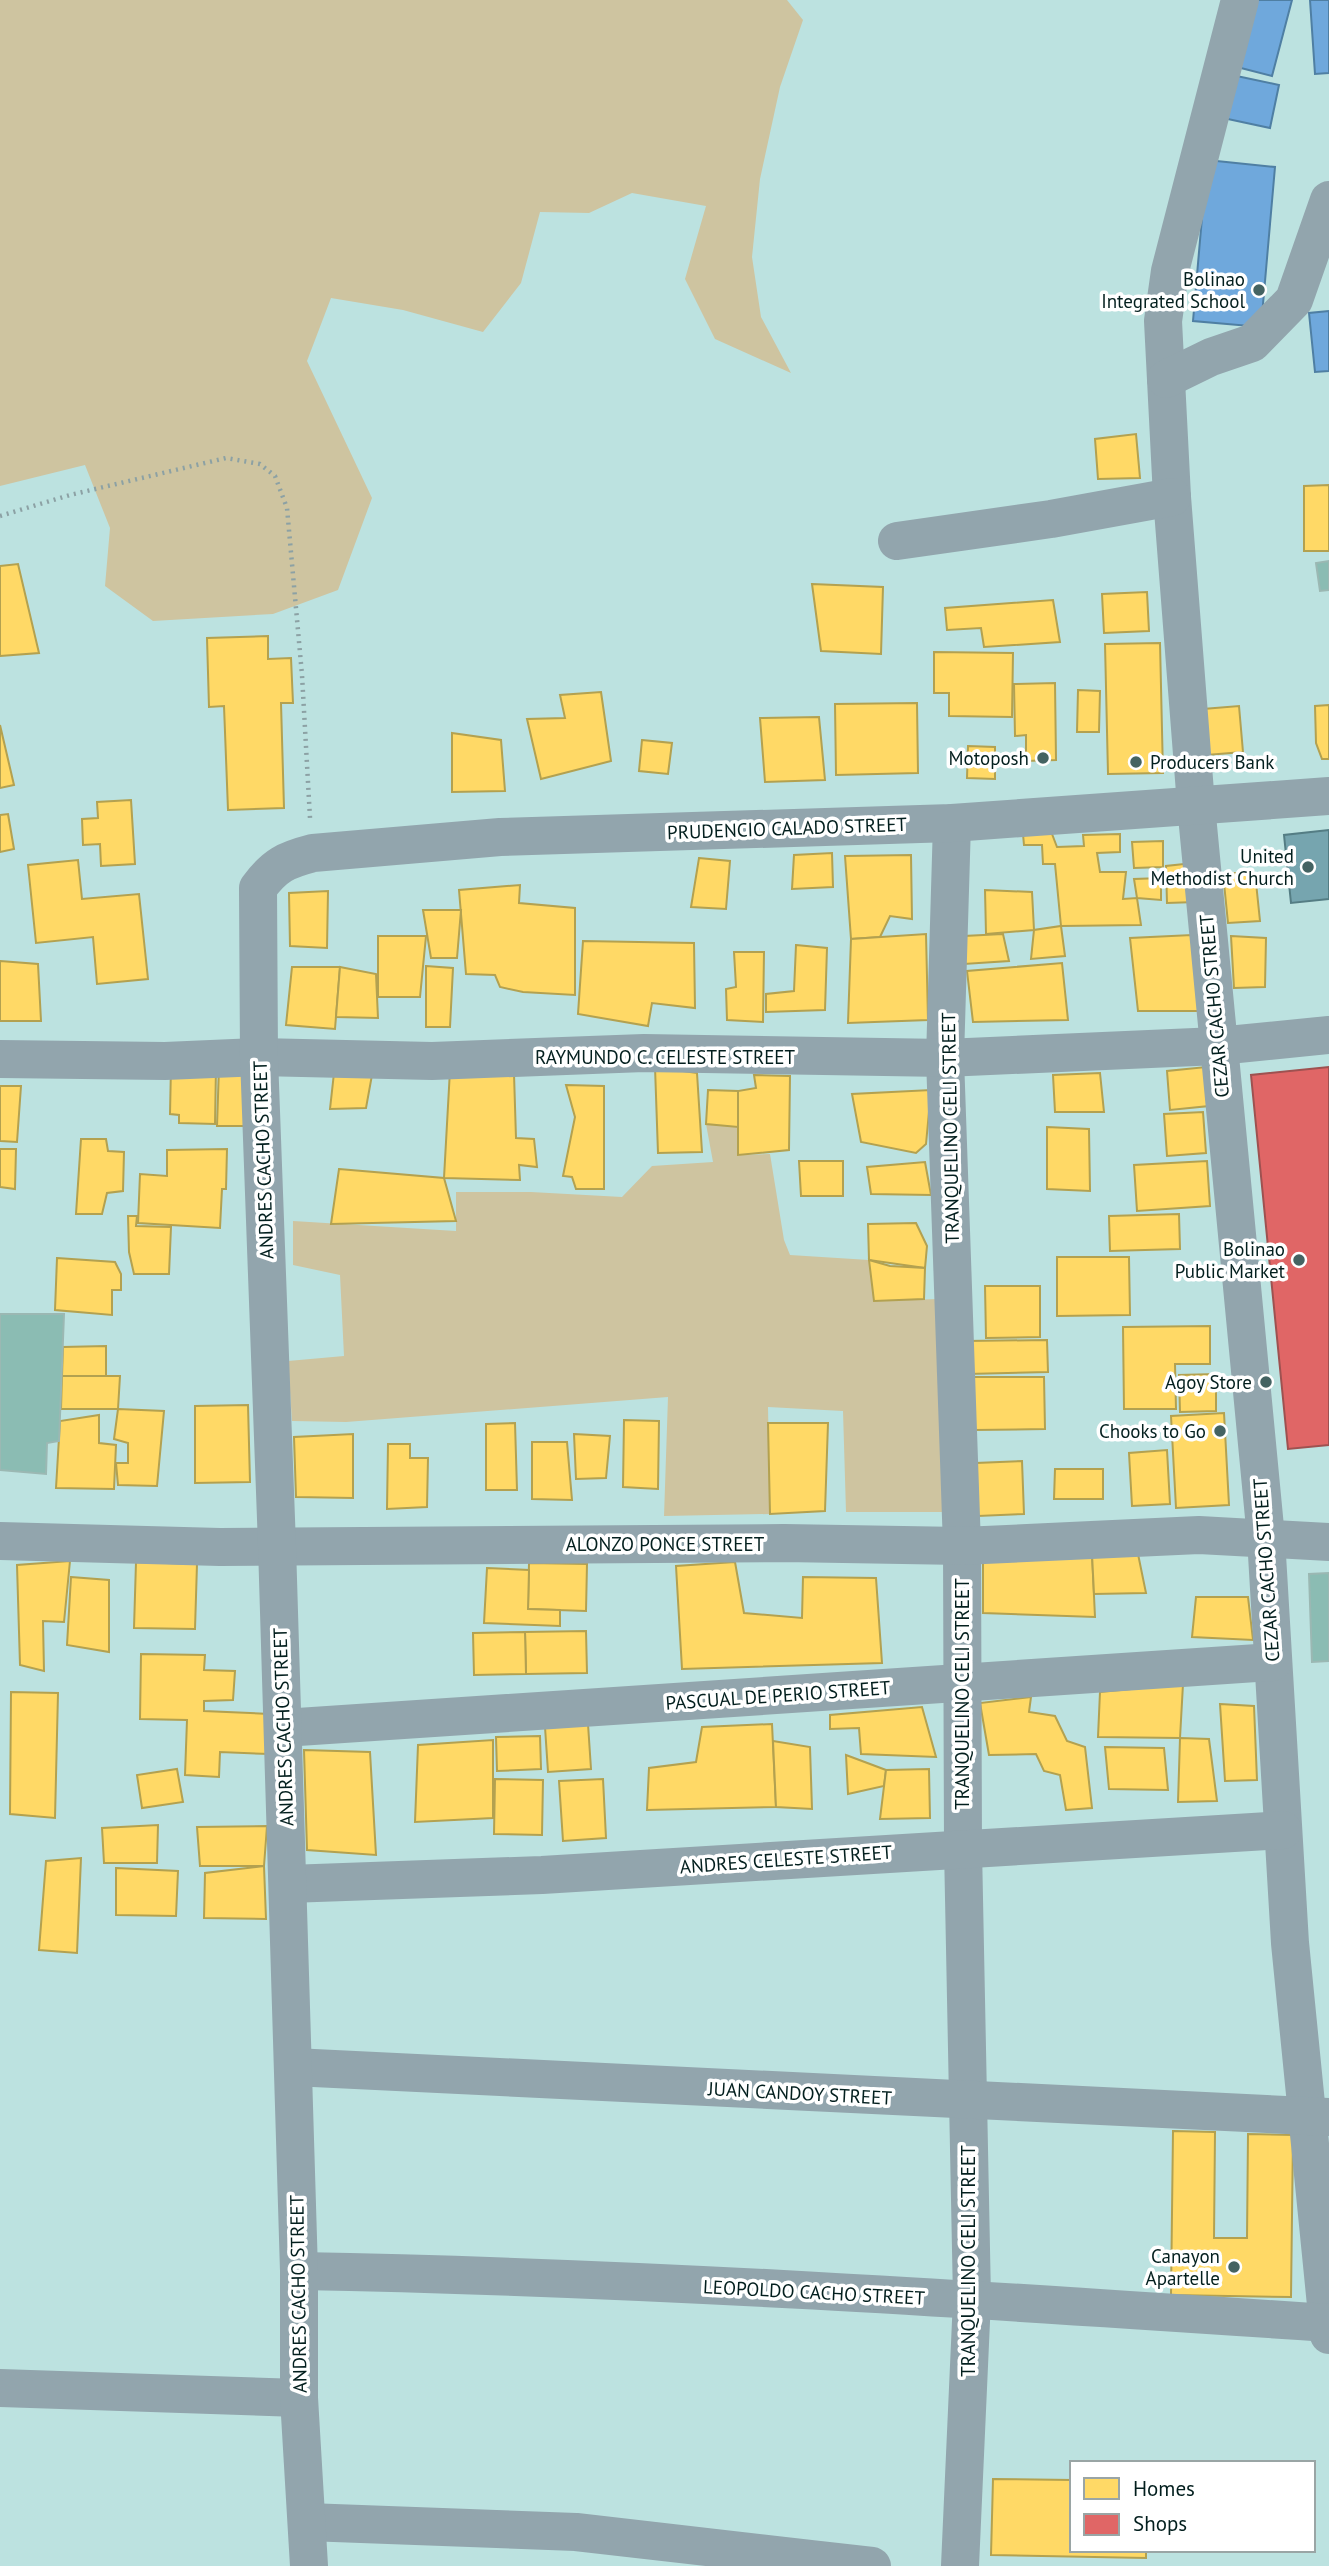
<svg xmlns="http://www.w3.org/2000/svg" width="1329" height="2566" font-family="'PT Sans',sans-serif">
	<rect width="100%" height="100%" fill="#bce2e0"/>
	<g fill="#cec4a0">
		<polygon points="0,0 787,0 803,20 780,87 760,179 752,257 761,317 791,373 715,339 685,279 706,206 632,193 589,213 540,212 521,283 483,332 403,310 331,298 307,361 372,498 338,590 273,614 153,621 105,586 110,528 85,465 0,486"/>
		<polygon points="706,1124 738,1127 739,1155 770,1154 784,1240 790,1255 869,1260 875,1301 938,1299 949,1512 846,1512 843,1411 768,1407 770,1514 664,1516 668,1397 346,1422 292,1421 288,1361 344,1356 340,1275 293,1265 293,1221 456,1231 456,1192 531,1192 622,1197 652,1166 713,1162"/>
	</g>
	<g fill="#ffd966" stroke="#b3a150" stroke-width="2">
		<polygon points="1136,434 1140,478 1098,479 1095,439"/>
		<polygon points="1329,485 1329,551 1304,551 1304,486"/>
		<polygon points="18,564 39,653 0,656 0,566"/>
		<polygon points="812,584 883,587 881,654 821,651"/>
		<polygon points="1147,592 1149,631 1104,633 1102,594"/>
		<polygon points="1053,600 1060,642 984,647 981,628 947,630 945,608"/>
		<polygon points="268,636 268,659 291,658 293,703 281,703 284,808 228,810 224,706 209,707 207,638"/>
		<polygon points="1160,643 1163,773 1108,774 1105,644"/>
		<polygon points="934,652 1013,653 1012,717 949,716 949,693 934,693"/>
		<polygon points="1055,683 1056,760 1026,761 1026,735 1015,736 1014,684"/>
		<polygon points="1078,690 1100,691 1099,732 1077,732"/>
		<polygon points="601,692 611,761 541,779 527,719 565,718 560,695"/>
		<polygon points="917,703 918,773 836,775 835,704"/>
		<polygon points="1329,705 1329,759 1322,759 1316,743 1315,706"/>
		<polygon points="1239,706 1243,752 1194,756 1191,710"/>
		<polygon points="819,717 825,780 765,782 760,718"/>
		<polygon points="0,725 14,785 0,788"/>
		<polygon points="452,733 501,740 505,791 452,792"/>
		<polygon points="642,740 672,743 668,774 639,771"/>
		<polygon points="968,746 995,747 995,779 967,778"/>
		<polygon points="131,800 135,864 101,866 100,844 83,845 82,819 98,818 97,802"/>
		<polygon points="8,814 14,849 0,852 0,815"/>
		<polygon points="1023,834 1052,834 1057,847 1084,846 1083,835 1120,834 1120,852 1097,853 1100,872 1126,872 1123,899 1137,898 1141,925 1061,926 1055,864 1043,864 1042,845 1024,845"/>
		<polygon points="1163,841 1163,867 1134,868 1132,842"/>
		<polygon points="832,853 833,887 792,889 794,855"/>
		<polygon points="911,855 912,919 890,916 880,937 851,939 845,856"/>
		<polygon points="699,858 730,861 726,909 691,907"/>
		<polygon points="78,860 82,899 139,894 148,979 97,984 93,937 36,943 28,865"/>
		<polygon points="1193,863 1196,902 1167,903 1166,866"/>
		<polygon points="1223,873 1255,873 1260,921 1228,923"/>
		<polygon points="1161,878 1161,900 1137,898 1134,879"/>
		<polygon points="520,885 519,903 575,908 575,995 523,992 500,987 495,975 466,974 459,890"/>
		<polygon points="985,890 1032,892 1034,930 986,934"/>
		<polygon points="328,891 327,948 290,946 289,893"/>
		<polygon points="423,910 461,910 457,958 431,958"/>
		<polygon points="1061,926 1065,956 1031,959 1034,930"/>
		<polygon points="926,934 928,1020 848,1023 851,939"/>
		<polygon points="1003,934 1009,961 964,964 964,936"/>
		<polygon points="1192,935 1199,1011 1138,1011 1130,938"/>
		<polygon points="378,936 426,936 420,997 378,997"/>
		<polygon points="1231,936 1266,938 1265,987 1234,988"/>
		<polygon points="583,941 694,943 695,1008 652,1003 648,1026 578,1014"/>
		<polygon points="796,945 827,948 825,1010 766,1012 766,994 794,991"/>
		<polygon points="734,952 764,952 763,1022 727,1020 726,989 736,987"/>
		<polygon points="0,961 38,964 41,1021 0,1021"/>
		<polygon points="1062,963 1068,1020 973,1022 967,971"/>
		<polygon points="426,966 453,968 450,1027 426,1027"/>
		<polygon points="292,967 340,967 335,1029 286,1025"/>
		<polygon points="340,967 376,974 378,1018 336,1017"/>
		<polygon points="171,1066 216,1067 215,1124 179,1123 179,1115 170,1114"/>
		<polygon points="219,1067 256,1069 253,1126 217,1126"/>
		<polygon points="655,1067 697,1073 702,1152 658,1153"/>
		<polygon points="1206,1067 1209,1106 1170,1110 1167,1071"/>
		<polygon points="450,1070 514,1074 516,1138 534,1139 537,1167 519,1165 520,1180 444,1178"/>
		<polygon points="334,1073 372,1075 366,1108 330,1109"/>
		<polygon points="1100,1073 1104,1112 1055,1112 1053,1075"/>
		<polygon points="754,1075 790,1076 789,1150 738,1155 738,1091 756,1088"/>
		<polygon points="566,1085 604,1086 604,1189 576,1189 572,1177 563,1176 575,1117"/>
		<polygon points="0,1086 21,1086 17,1142 0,1141"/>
		<polygon points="708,1090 738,1091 738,1127 706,1124"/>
		<polygon points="931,1090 926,1144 916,1153 861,1142 852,1094"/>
		<polygon points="1203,1112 1206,1153 1167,1156 1164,1114"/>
		<polygon points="1047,1127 1089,1129 1090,1191 1047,1189"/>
		<polygon points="81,1139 106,1139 108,1151 124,1152 123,1191 107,1193 102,1214 76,1214"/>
		<polygon points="0,1149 16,1149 15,1189 0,1187"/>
		<polygon points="227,1149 226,1189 222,1189 220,1228 138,1223 140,1174 167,1176 167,1150"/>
		<polygon points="799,1161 843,1161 843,1196 801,1196"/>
		<polygon points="1207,1161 1210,1206 1137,1211 1134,1165"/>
		<polygon points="925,1162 931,1195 871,1194 867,1167"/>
		<polygon points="339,1169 444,1178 456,1221 331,1224"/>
		<polygon points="1179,1214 1180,1249 1110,1251 1109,1216"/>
		<polygon points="128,1216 137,1216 136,1226 171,1227 169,1274 134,1274 129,1252"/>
		<polygon points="916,1223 927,1246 925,1268 869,1260 868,1224"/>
		<polygon points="1057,1257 1129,1257 1130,1315 1057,1316"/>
		<polygon points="57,1258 115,1262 121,1274 121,1290 112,1290 112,1315 55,1310"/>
		<polygon points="869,1260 890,1266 925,1268 924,1299 874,1301"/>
		<polygon points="985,1286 1040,1286 1040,1337 986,1338"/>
		<polygon points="1210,1326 1210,1364 1175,1364 1176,1409 1124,1409 1123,1327"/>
		<polygon points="1047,1340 1048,1372 967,1374 967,1341"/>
		<polygon points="106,1346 106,1376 62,1376 63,1347"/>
		<polygon points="1216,1374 1216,1411 1180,1412 1179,1375"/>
		<polygon points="62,1376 120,1376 118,1409 61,1409"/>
		<polygon points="973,1377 1044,1377 1045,1429 974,1430"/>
		<polygon points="248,1405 250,1482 195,1483 195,1406"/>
		<polygon points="118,1409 164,1411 157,1486 118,1485 116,1463 128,1463 128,1443 114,1439"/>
		<polygon points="1224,1413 1229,1505 1176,1508 1171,1416"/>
		<polygon points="99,1415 99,1443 116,1445 114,1489 56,1488 60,1421"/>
		<polygon points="624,1420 659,1421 658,1489 623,1487"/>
		<polygon points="515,1423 517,1490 486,1490 486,1424"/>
		<polygon points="768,1423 828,1423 825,1511 770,1514"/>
		<polygon points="353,1434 353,1498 296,1497 294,1437"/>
		<polygon points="574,1434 610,1436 606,1478 576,1479"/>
		<polygon points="532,1442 567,1442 572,1500 532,1499"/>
		<polygon points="388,1444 410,1444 410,1458 428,1458 427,1507 387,1509"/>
		<polygon points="1167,1450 1170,1504 1132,1506 1129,1453"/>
		<polygon points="1022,1461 1024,1514 978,1516 976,1463"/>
		<polygon points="1055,1469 1103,1469 1103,1499 1054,1499"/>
		<polygon points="1092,1554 1095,1617 983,1613 983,1558"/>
		<polygon points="1092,1554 1138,1554 1146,1593 1094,1594"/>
		<polygon points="70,1561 64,1622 43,1621 44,1671 20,1665 17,1565"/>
		<polygon points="136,1562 197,1564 195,1629 134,1628"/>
		<polygon points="735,1562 744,1613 802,1618 803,1577 876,1578 882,1663 682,1669 676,1566"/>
		<polygon points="529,1563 587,1564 586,1611 528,1609"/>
		<polygon points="487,1568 529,1570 528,1609 560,1610 560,1626 484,1623"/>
		<polygon points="71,1577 109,1580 109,1652 67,1645"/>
		<polygon points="1196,1597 1248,1597 1253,1640 1192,1637"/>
		<polygon points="586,1631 587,1673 526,1674 525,1632"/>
		<polygon points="525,1632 526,1674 474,1675 473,1633"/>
		<polygon points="141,1654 205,1655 204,1670 235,1671 233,1700 204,1701 204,1711 270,1714 269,1754 220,1752 219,1777 185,1775 187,1720 140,1719"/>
		<polygon points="1183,1684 1180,1738 1098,1737 1100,1692"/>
		<polygon points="11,1692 58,1693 55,1818 10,1814"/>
		<polygon points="1031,1697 1029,1712 1055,1716 1067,1741 1085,1747 1092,1808 1066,1810 1060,1775 1044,1771 1036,1754 989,1755 980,1703"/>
		<polygon points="1220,1704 1254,1706 1257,1780 1225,1781"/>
		<polygon points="922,1707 936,1757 861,1754 859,1728 830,1729 830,1715"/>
		<polygon points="588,1724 591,1769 548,1772 545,1727"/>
		<polygon points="772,1724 776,1807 647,1810 649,1768 696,1762 702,1727"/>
		<polygon points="540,1736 541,1769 497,1771 496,1737"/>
		<polygon points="1180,1738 1209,1739 1217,1801 1178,1802"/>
		<polygon points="493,1740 493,1818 415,1822 418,1745"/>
		<polygon points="773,1741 810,1747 812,1809 776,1807"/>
		<polygon points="1105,1747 1164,1748 1168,1790 1109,1789"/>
		<polygon points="304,1750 370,1752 376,1855 307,1850"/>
		<polygon points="846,1755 886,1770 884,1786 848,1794"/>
		<polygon points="177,1769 183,1802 142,1808 137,1775"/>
		<polygon points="929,1769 930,1818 880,1819 886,1770"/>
		<polygon points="495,1779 543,1780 542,1835 494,1834"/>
		<polygon points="603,1779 606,1838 563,1841 559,1781"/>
		<polygon points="158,1825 157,1863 104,1863 102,1828"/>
		<polygon points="267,1826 264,1866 200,1866 197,1827"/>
		<polygon points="81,1858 77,1953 39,1950 46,1861"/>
		<polygon points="264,1866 266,1919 204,1918 205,1873"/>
		<polygon points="116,1868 178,1871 176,1916 116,1915"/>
		<polygon points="1173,2131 1215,2132 1214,2238 1247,2238 1248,2134 1293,2135 1291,2297 1171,2295"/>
		<polygon points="993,2479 1072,2480 1072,2550 1146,2550 1146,2558 991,2555"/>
	</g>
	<polygon fill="#e06666" stroke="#9e5150" stroke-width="2" points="1329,1067 1329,1445 1288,1449 1251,1075"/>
	<g fill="#6fa8dc" stroke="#4f7fa3" stroke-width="2">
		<polygon points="1254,0 1292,0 1272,76 1237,67"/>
		<polygon points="1310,0 1329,0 1329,73 1315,74"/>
		<polygon points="1232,75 1279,85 1270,128 1223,118"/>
		<polygon points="1207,160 1275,167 1261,327 1193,321"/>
		<polygon points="1329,311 1329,371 1315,372 1309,313"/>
	</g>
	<polygon fill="#76a5af" stroke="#547d84" stroke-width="2" points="1329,830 1329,899 1291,903 1284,835"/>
	<g fill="#8bbcb3" stroke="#9bb8b3" stroke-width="2">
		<polygon points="1329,561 1329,590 1320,591 1316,563"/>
		<polygon points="0,1314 64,1314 59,1441 47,1443 46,1474 0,1470"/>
		<polygon points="1329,1573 1329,1661 1312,1662 1309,1574"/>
	</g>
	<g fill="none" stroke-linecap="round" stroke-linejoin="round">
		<polyline stroke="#8ca1a4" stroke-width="4.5" stroke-dasharray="2 5" stroke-linecap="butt" points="0,516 70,495 226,458 260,464 275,476 287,508 302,675 310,818"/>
		<g stroke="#92a5ad" stroke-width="38">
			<polyline points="1240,0 1170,271 1163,321 1172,497 1196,805 1266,1538 1290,1943 1329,2335"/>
			<polyline points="1166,379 1211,357 1252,343 1294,300 1329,200"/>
			<polyline points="897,541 1051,519 1172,497"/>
			<polyline points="952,823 945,1058 962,1546 963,1848 972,2299 960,2566"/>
			<polyline points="0,1059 165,1061 259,1057 432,1061 644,1053 945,1058 1218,1046 1329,1035"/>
			<polyline points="0,1541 220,1547 784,1543 962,1546 1199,1535 1329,1542"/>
			<polyline points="283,1728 1273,1662"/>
			<polyline points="288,1884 542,1875 1283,1830"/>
			<polyline points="293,2067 1329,2117"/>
			<path d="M299 2271C642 2277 985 2300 1328 2323"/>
			<polyline points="0,2388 299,2398"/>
			<polyline points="307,2522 576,2532 872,2566"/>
			<path d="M309 2566 299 2398V2271L277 1546 259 1057 258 888C275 865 286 860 313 853L500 837 952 823 1329 796"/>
		</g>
	</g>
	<g fill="#446362" stroke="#fff" stroke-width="2.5">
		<circle cx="1259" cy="290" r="7"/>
		<circle cx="1043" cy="758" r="7"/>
		<circle cx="1136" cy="762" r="7"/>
		<circle cx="1308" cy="867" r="7"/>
		<circle cx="1299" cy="1260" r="7"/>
		<circle cx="1266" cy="1382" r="7"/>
		<circle cx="1220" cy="1431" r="7"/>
		<circle cx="1234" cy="2267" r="7"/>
	</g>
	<g text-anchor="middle" stroke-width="7" stroke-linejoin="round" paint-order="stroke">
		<g font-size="19" fill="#031f1e" stroke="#fff" text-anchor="end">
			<text x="1245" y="286">Bolinao<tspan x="1245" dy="22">Integrated School</tspan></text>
			<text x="1029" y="765">Motoposh</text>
			<text x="1150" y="769" text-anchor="start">Producers Bank</text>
			<text x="1294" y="863">United<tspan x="1294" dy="22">Methodist Church</tspan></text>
			<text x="1285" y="1256">Bolinao<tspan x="1285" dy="22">Public Market</tspan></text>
			<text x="1252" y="1389">Agoy Store</text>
			<text x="1206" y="1438">Chooks to Go</text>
			<text x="1220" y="2263">Canayon<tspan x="1220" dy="22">Apartelle</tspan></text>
		</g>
		<g font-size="19" fill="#031f1e" stroke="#fff">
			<text transform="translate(787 828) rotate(-2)" y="7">PRUDENCIO CALADO STREET</text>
			<text transform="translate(1214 1006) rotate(-95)" y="7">CEZAR CACHO STREET</text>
			<text x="665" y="1064">RAYMUNDO C. CELESTE STREET</text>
			<text transform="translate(950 1128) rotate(-91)" y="7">TRANQUELINO CELI STREET</text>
			<text transform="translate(263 1160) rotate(-92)" y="7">ANDRES CACHO STREET</text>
			<text x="665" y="1551">ALONZO PONCE STREET</text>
			<text transform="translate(1266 1570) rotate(-94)" y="7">CEZAR CACHO STREET</text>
			<text transform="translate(962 1694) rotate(-90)" y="7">TRANQUELINO CELI STREET</text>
			<text transform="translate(778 1695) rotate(-4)" y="7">PASCUAL DE PERIO STREET</text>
			<text transform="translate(283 1727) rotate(-92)" y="7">ANDRES CACHO STREET</text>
			<text transform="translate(786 1859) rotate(-4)" y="7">ANDRES CELESTE STREET</text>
			<text transform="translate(800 2093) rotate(3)" y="7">JUAN CANDOY STREET</text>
			<text transform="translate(968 2261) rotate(-90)" y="7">TRANQUELINO CELI STREET</text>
			<text transform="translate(814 2292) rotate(3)" y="7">LEOPOLDO CACHO STREET</text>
			<text transform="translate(298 2294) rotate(-91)" y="7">ANDRES CACHO STREET</text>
		</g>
	</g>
	<rect x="1070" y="2461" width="245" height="91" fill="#ffffff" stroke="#9aa5a5" stroke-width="2"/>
	<rect x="1084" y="2478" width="35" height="21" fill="#ffd966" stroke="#9aa5a5" stroke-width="2"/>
	<text x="1133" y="2496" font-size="21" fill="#031f1e">Homes</text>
	<rect x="1084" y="2514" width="35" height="21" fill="#e06666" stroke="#9aa5a5" stroke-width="2"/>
	<text x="1133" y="2531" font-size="21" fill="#031f1e">Shops</text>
</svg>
